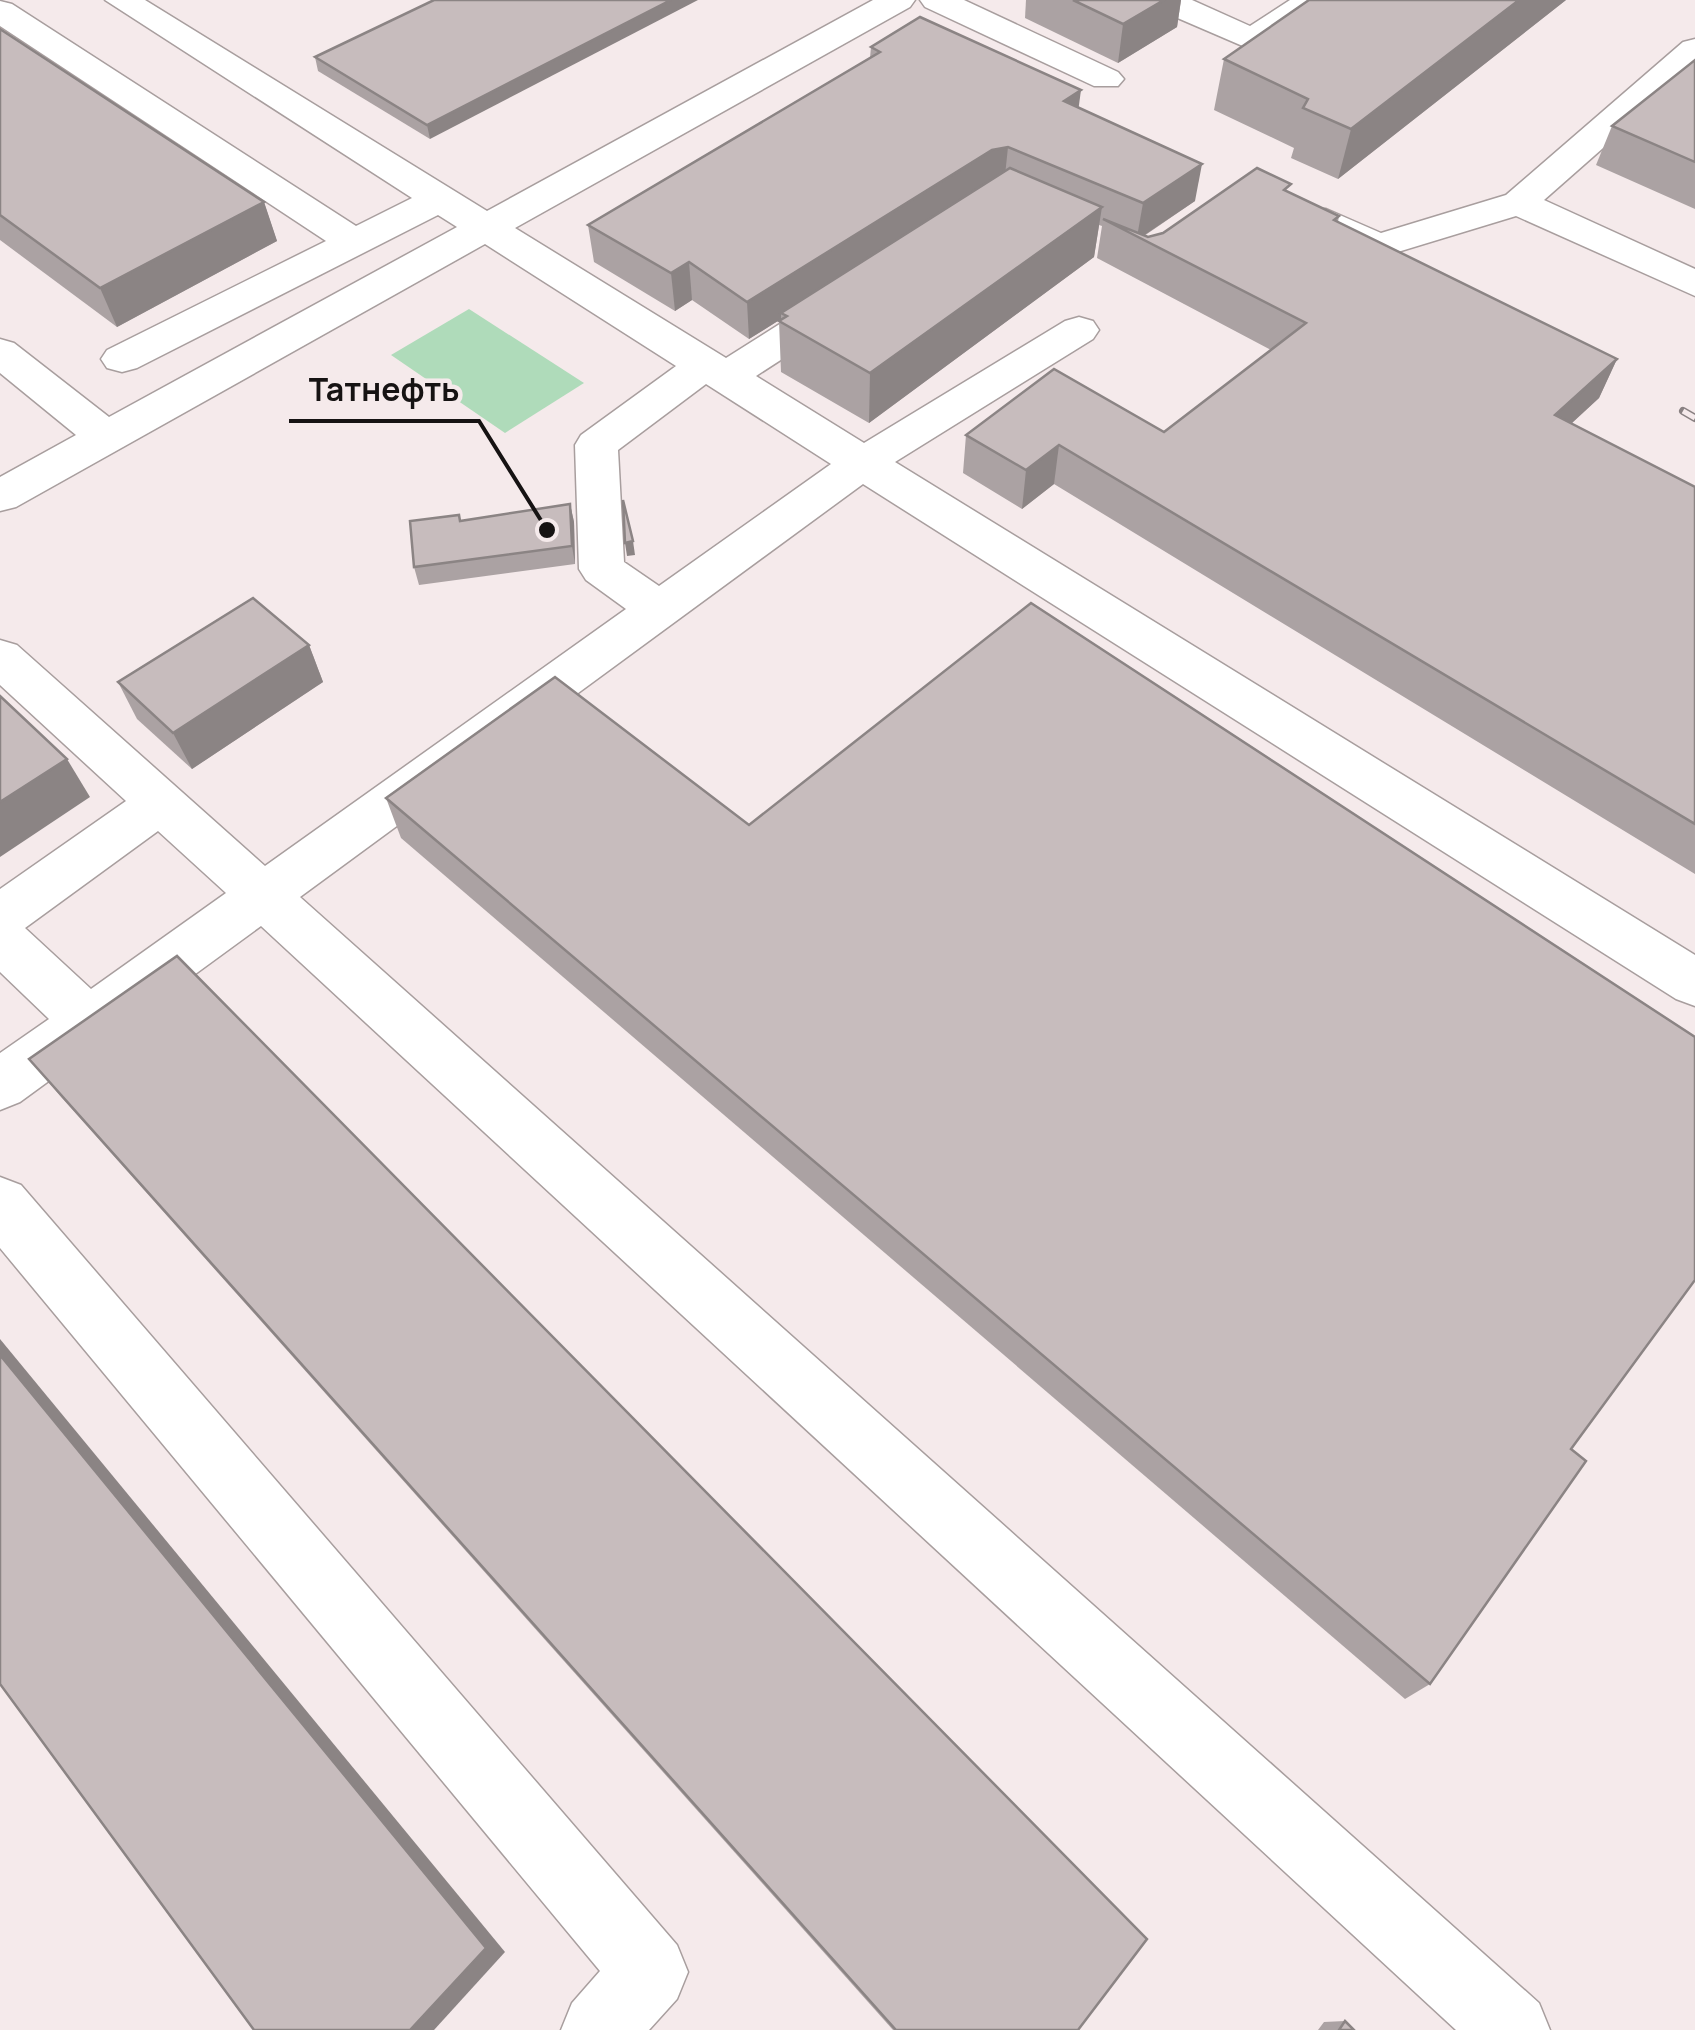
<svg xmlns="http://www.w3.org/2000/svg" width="1695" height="2030" font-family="Manrope,sans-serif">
	<rect width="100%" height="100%" fill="#f5eaeb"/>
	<polygon fill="#afdbba" points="469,309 584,383 505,433 391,355"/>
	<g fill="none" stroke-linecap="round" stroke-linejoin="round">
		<g stroke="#a89e9e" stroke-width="3">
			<g id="minor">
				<path d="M105 0H145L487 211 873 0H915L910 7 515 228 726 358 827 294 841 291 855 294 861 303 855 312 756 376 864 443 1065 321 1079 317 1093 321 1099 330 1093 339 895 462 1695 955V1006L1676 999 863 484 300 897 1539 2003 1550 2030H1456L261 926 20 1102 0 1110V1053L49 1019 0 972V889L126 801 0 685V640L17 645 265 866 626 609 586 580 579 569 575 445 581 435 676 366 485 244 16 507 0 511V477L76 435 0 373V339L14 343 109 417 457 227 438 215 137 368 122 372 107 368 101 359 107 350 326 241 0 26V1L12 4 356 226 412 198ZM706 384 831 464 659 586 624 562 618 450ZM158 831 226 893 91 989 25 928Z"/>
				<polygon points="920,0 964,0 1118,72 1124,79 1118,86 1094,86 925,7"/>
				<polygon points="1147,0 1192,0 1250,26 1290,0 1330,0 1264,47 1252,50 1152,7"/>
				<polygon points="1695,39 1695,67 1544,200 1695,269 1695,296 1516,216 1378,258 1300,225 1294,217 1300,209 1326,209 1381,233 1506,195 1683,42"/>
				<polygon points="0,1177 21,1185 677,1945 688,1972 677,1999 649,2030 561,2030 572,2003 600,1971 0,1248"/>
			</g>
		</g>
		<use href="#minor" fill="#fff" fill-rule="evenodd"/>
		<g stroke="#898182" stroke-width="8">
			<polyline id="rail" points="1683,411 1695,418"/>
		</g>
		<use href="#rail" stroke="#f5eaeb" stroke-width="5" stroke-dasharray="16" stroke-linecap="butt"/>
	</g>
	<g fill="#aba2a3">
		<polygon points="434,0 430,139 318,71 315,57"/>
		<polygon points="1026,0 1181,0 1177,27 1118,63 1025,18"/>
		<polygon points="1566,0 1338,179 1291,158 1294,148 1214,110 1224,59"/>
		<polygon points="0,29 264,202 277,241 117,327 0,240"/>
		<polygon points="871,47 1078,108 1195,201 1144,236 1148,237 1289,192 1339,216 1338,222 1617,359 1599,398 1571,424 1695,487 1695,874 1054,484 1022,509 963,473 966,435 1164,432 1271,350 1097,258 1102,226 1099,225 1094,257 869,423 781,372 779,321 781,319 749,339 692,300 675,311 594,262 588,225 870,58"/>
		<polygon points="1695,60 1695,209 1596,165 1612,126"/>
		<polygon points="570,504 574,522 575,564 419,585 414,567 459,515 461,521"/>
		<polygon points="309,645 323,682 192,769 137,719 118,682"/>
		<polygon points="386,798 1571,1449 1430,1684 1405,1699 401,838"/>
		<polygon points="29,1059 1078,2030 893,2030 62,1098"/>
		<polygon points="1345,2021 1354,2030 1318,2030 1324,2022"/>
	</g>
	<g fill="#8b8484">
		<polygon points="671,0 698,0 430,139 427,125"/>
		<polygon points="1164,0 1181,0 1177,27 1118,63 1123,24"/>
		<polygon points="1519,0 1566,0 1338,179 1351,129"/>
		<polygon points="1081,90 1076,127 1064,101"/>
		<polygon points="1008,147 1004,185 781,313 781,319 749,339 747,302 992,150"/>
		<polygon points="1202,164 1195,201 1140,238 1137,237 1143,203"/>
		<polygon points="264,202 277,241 117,327 100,288"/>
		<polygon points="1102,207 1094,257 869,423 870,373"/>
		<polygon points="689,262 692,300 675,311 671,273"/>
		<polygon points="1617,359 1599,398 1538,454 1555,415"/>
		<polygon points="1059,445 1054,484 1022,509 1026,470"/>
		<polygon points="570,504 574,522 575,564 572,546"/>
		<polygon points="633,541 635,555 627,556 625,543"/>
		<polygon points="309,645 323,682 192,769 173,733"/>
		<polygon points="67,759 90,797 0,857 0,802"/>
		<polygon points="0,1339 505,1952 434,2030 410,2030 0,1355"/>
	</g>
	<g fill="#c7bcbd" stroke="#8b8484" stroke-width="2.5">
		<polygon points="434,0 671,0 427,125 315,57"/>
		<polygon points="1073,0 1164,0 1123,24"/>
		<polygon points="1309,0 1519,0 1351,129 1303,108 1308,99 1224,59"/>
		<polygon points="920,17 1081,90 1064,101 1202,164 1143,203 1008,147 992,150 747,302 689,262 671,273 588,225 880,52 871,47"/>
		<polygon points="0,29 264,202 100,288 0,215"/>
		<polygon points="1695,60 1695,162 1612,126"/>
		<polygon points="1010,168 1102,207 870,373 779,321 787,316 781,313"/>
		<polygon points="1257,168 1291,184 1284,190 1339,216 1334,220 1617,359 1555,415 1695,487 1695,824 1059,445 1026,470 966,435 1054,369 1164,432 1306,323 1103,219 1148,237 1163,233"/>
		<polygon points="623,500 633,541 625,543"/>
		<polygon points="570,504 572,546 414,567 410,521 459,515 460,521"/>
		<polygon points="253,598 309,645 173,733 118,682"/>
		<polygon points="1031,603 1695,1037 1695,1280 1571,1449 1586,1461 1430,1684 386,798 555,677 749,825"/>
		<polygon points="0,696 67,759 0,802"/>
		<polygon points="177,956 1147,1939 1078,2030 896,2030 29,1059"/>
		<polygon points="0,1355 486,1948 410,2030 254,2030 0,1684"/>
		<polygon points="1345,2021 1354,2030 1339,2030"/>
	</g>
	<path fill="none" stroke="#161313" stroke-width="4" d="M547 530L479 421H289"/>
	<circle fill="#161313" stroke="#f5eaeb" stroke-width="4" cx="547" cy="530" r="10"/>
	<g font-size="32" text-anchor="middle" font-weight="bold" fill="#161313" stroke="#f5eaeb" stroke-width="9" stroke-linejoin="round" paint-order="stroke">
		<text x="384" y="401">Татнефть</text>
	</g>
</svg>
